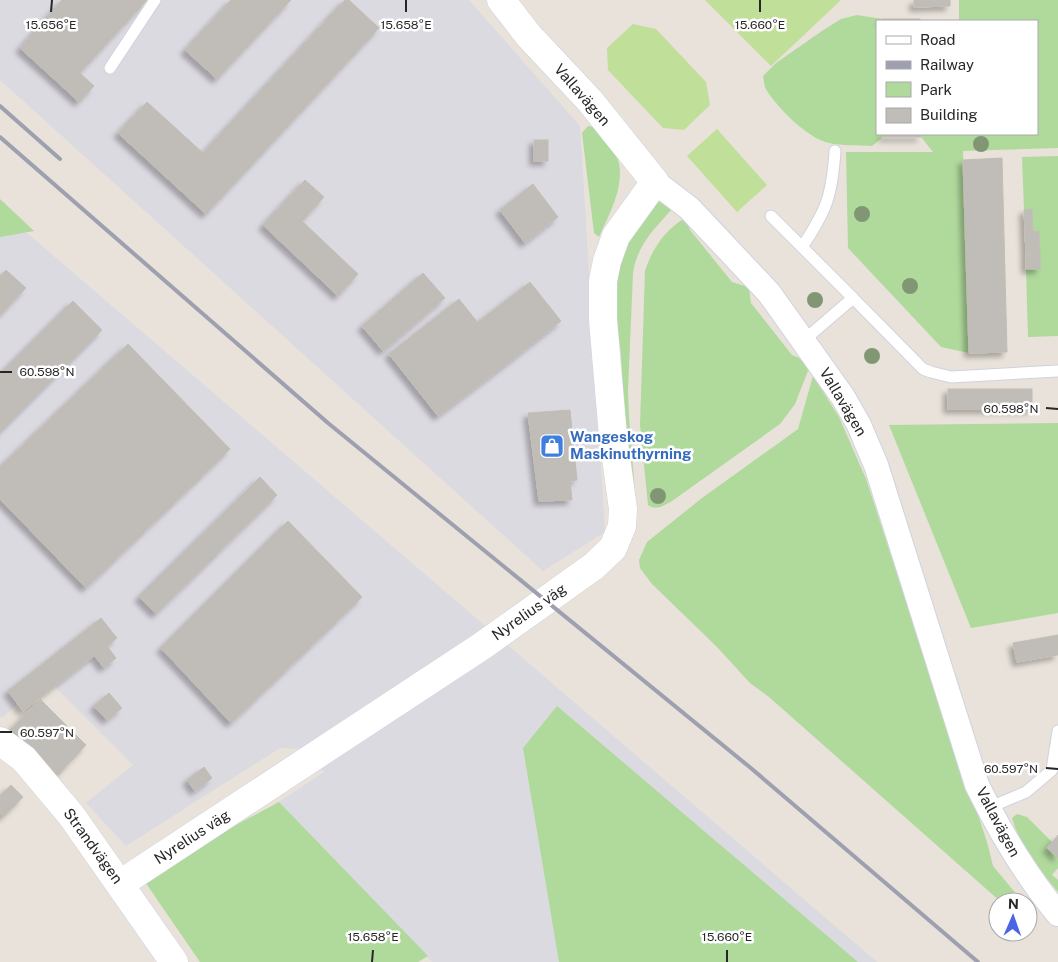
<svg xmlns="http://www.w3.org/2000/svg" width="1058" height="962" font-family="'Public Sans',sans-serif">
	<defs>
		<filter id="shadow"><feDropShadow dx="-4.5" dy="4.5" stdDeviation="2.5" flood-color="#0004"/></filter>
	</defs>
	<rect width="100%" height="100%" fill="#e8e2da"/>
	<g fill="#dcdae1">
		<polygon points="0,0 469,0 580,126 605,532 543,571 0,80"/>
		<polygon points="0,210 877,962 432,962 279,802 324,772 303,749 280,748 126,846 86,803 133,765 46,678 2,718 0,716"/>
	</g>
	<g fill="#b0d99c">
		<polygon points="959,0 1058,0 1058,148 963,151 969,353 941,347 848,248 846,152 933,152 921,137 921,134 1037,134 1037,21 959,21"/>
		<path d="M857 15 882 19V21H877V134H883V137L872 146C858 145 842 146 829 143 807 138 779 109 767 91 764 87 764 80 763 76L776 63 822 31 841 19Z"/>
		<path d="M588 126C597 127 600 133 605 140 608 144 612 148 615 152 629 180 610 212 599 237L594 233 582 133Z"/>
		<polygon points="1058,156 1058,336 1028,337 1026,269 1040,268 1039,232 1033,232 1032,210 1024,210 1022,157"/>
		<polygon points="0,199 34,231 0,237"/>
		<path d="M658 202 665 203 673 208C655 228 637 245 633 273L628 391 629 417 636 505 634 500 623 405 621 354 616 317V283L623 245 652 204Z"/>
		<path d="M683 219 686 220 690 230 732 282 745 286 749 289 751 303 792 355 799 358 808 368V371L795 404 780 424 672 501C663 506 656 511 648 505L640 425 645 271C652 249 664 232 683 219Z"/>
		<polygon points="813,376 839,417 866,479 949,733 957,751 987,842 993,866 1023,902 1001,902 769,697 750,683 717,647 652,584 640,568 639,560 647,542 702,498 798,429"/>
		<polygon points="1058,423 1058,613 971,628 889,425"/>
		<polygon points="557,706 858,962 559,962 523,748"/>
		<polygon points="279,802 428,956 418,962 200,962 141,876"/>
		<path d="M1017 814 1027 817 1052 842 1047 848 1058 858V868L1052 875 1058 880V892C1040 870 1020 846 1012 818Z"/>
	</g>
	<g fill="#c0df99">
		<polygon points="705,0 841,0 771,66"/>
		<polygon points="633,24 656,29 706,82 710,105 684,130 663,128 608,70 607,48"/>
		<polygon points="717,129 767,185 737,212 687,156"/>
	</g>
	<g fill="#c0bcb7" stroke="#c3beb4" filter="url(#shadow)">
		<polygon points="62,0 147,0 65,89 20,48"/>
		<polygon points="231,0 291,0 217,79 185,50"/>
		<polygon points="345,0 349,0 379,28 206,214 118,133 147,102 203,153"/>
		<polygon points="914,0 950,0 950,6 914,7"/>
		<rect x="882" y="19" width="38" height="2"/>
		<polygon points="80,73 94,86 79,102 65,89"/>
		<rect x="883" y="134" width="38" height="3"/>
		<rect x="534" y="140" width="14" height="21"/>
		<polygon points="1002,158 1007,352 969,353 963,160"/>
		<polygon points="305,180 324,197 302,221 358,274 338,296 263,225"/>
		<polygon points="533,184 558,217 525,243 500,210"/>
		<polygon points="1032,209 1033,232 1025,232 1024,210"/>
		<polygon points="1039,231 1040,255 1026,255 1025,232"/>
		<rect x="1026" y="255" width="14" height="14"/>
		<polygon points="6,270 26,288 0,315 0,276"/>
		<polygon points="423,273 445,298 383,351 362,326"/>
		<polygon points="530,282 561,321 509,362 478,322"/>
		<polygon points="459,299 509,362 438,416 389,354"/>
		<polygon points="73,301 102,330 0,432 0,374"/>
		<polygon points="128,344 230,449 86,588 0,499 0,467"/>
		<rect x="948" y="389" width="84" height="20"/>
		<polygon points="570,410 577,480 570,481 572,500 539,501 528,413"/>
		<polygon points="260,477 277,495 156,614 139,597"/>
		<polygon points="288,521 362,597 231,723 161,648"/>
		<polygon points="101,618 117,638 23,711 8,691"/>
		<polygon points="1058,635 1058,655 1017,662 1013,643"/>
		<polygon points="107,646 116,658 104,668 94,655"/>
		<polygon points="109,693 122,708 107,720 94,706"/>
		<polygon points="40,699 86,745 58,775 11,729"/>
		<polygon points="204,767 212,778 195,791 187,780"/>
		<polygon points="11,785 23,797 3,817 0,814 0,796"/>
		<polygon points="1058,835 1058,858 1047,848"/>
	</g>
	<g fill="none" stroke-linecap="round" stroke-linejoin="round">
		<g stroke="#d0d2de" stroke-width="13">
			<g id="lane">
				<polyline points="110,68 155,0"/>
				<polyline points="771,216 853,298"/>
				<path d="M802 247C827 210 832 195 835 151"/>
				<polyline points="803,341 853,298 923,369 931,372 951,377 1058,371"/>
				<polyline points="988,808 1026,792 1052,770 1058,731"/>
			</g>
		</g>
		<g stroke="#d0d2de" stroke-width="26">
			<path id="street" d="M655 182 689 208 769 293 843 397 859 425 876 465 977 785C1000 832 1024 873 1058 914"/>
		</g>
		<g stroke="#d0d2de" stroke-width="29">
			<g id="secondary">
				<polyline points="0,741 24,759 71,815 174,962"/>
				<polyline points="120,884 482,646 594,566 613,548 622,526 623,509 613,436 603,320 603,281 607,261 616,236 655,182 590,101 529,36 501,0"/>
			</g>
		</g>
		<use href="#lane" stroke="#fff" stroke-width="11"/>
		<use href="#street" stroke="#fff" stroke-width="24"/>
		<use href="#secondary" stroke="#fff" stroke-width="28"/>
		<g stroke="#9ea0af" stroke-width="4">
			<polyline points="0,106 60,159"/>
			<polyline points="0,137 328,423 752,769 978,962"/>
		</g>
	</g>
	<g fill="#819774">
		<circle cx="981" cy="144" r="8"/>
		<circle cx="862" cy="214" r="8"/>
		<circle cx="910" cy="286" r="8"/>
		<circle cx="815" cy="300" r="8"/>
		<circle cx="872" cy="356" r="8"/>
		<circle cx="658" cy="496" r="8"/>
	</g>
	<path fill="none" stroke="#272727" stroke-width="2" d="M51 12 52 0M406 12V0M760 12V0M0 372H12M1046 408 1058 409M0 732H12M1046 768 1058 769M372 962 373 950M727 962V950"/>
	<defs>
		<g id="shop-square" transform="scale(1.25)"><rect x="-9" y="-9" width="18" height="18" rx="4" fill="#3f7fe0" stroke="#fff"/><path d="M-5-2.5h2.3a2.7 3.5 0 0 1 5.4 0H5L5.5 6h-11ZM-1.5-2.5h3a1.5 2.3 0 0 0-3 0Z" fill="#fff"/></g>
	</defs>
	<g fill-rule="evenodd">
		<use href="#shop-square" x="552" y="446"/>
	</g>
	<g text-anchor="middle" stroke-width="5" stroke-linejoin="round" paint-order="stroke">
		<g font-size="15" fill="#272727" stroke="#fff">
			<text transform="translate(582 95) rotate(49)" y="5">Vallavägen</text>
			<text transform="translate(843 402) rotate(59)" y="5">Vallavägen</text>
			<text transform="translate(529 612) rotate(-35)" y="5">Nyrelius väg</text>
			<text transform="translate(998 822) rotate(62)" y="5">Vallavägen</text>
			<text transform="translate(192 837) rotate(-33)" y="5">Nyrelius väg</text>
			<text transform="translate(93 846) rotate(54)" y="5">Strandvägen</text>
		</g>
		<g font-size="15" font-weight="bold" fill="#366cbe" stroke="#fff" text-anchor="start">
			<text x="570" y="442">Wangeskog<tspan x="570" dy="17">Maskinuthyrning</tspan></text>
		</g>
	</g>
	<g font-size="12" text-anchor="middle" fill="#272727" stroke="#fff" stroke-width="5" stroke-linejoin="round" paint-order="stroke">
		<text x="51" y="29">15.656°E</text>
		<text x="406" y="29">15.658°E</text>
		<text x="760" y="29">15.660°E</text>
		<text x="47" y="376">60.598°N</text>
		<text x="1011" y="413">60.598°N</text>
		<text x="47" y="737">60.597°N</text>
		<text x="1011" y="773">60.597°N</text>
		<text x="373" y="941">15.658°E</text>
		<text x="727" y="941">15.660°E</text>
	</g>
	<rect x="876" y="20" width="162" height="115" fill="#ffffff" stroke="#a9a9a9"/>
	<rect x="886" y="36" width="25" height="8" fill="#ffffff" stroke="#a9a9a9"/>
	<text x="920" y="45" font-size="15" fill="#272727">Road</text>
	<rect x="886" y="61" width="25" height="8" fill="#9ea0af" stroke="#a9a9a9"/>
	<text x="920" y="70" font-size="15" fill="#272727">Railway</text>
	<rect x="886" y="82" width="25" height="15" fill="#b0d99c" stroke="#a9a9a9"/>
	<text x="920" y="95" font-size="15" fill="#272727">Park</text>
	<rect x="886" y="108" width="25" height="15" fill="#c0bcb7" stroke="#a9a9a9"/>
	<text x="920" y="120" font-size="15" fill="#272727">Building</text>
	<g transform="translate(1013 917) rotate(2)"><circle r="24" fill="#ffffff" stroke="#a9a9a9"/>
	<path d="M0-4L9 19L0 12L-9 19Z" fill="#4b65e4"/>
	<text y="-8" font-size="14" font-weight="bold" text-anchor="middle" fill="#272727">N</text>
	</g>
</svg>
